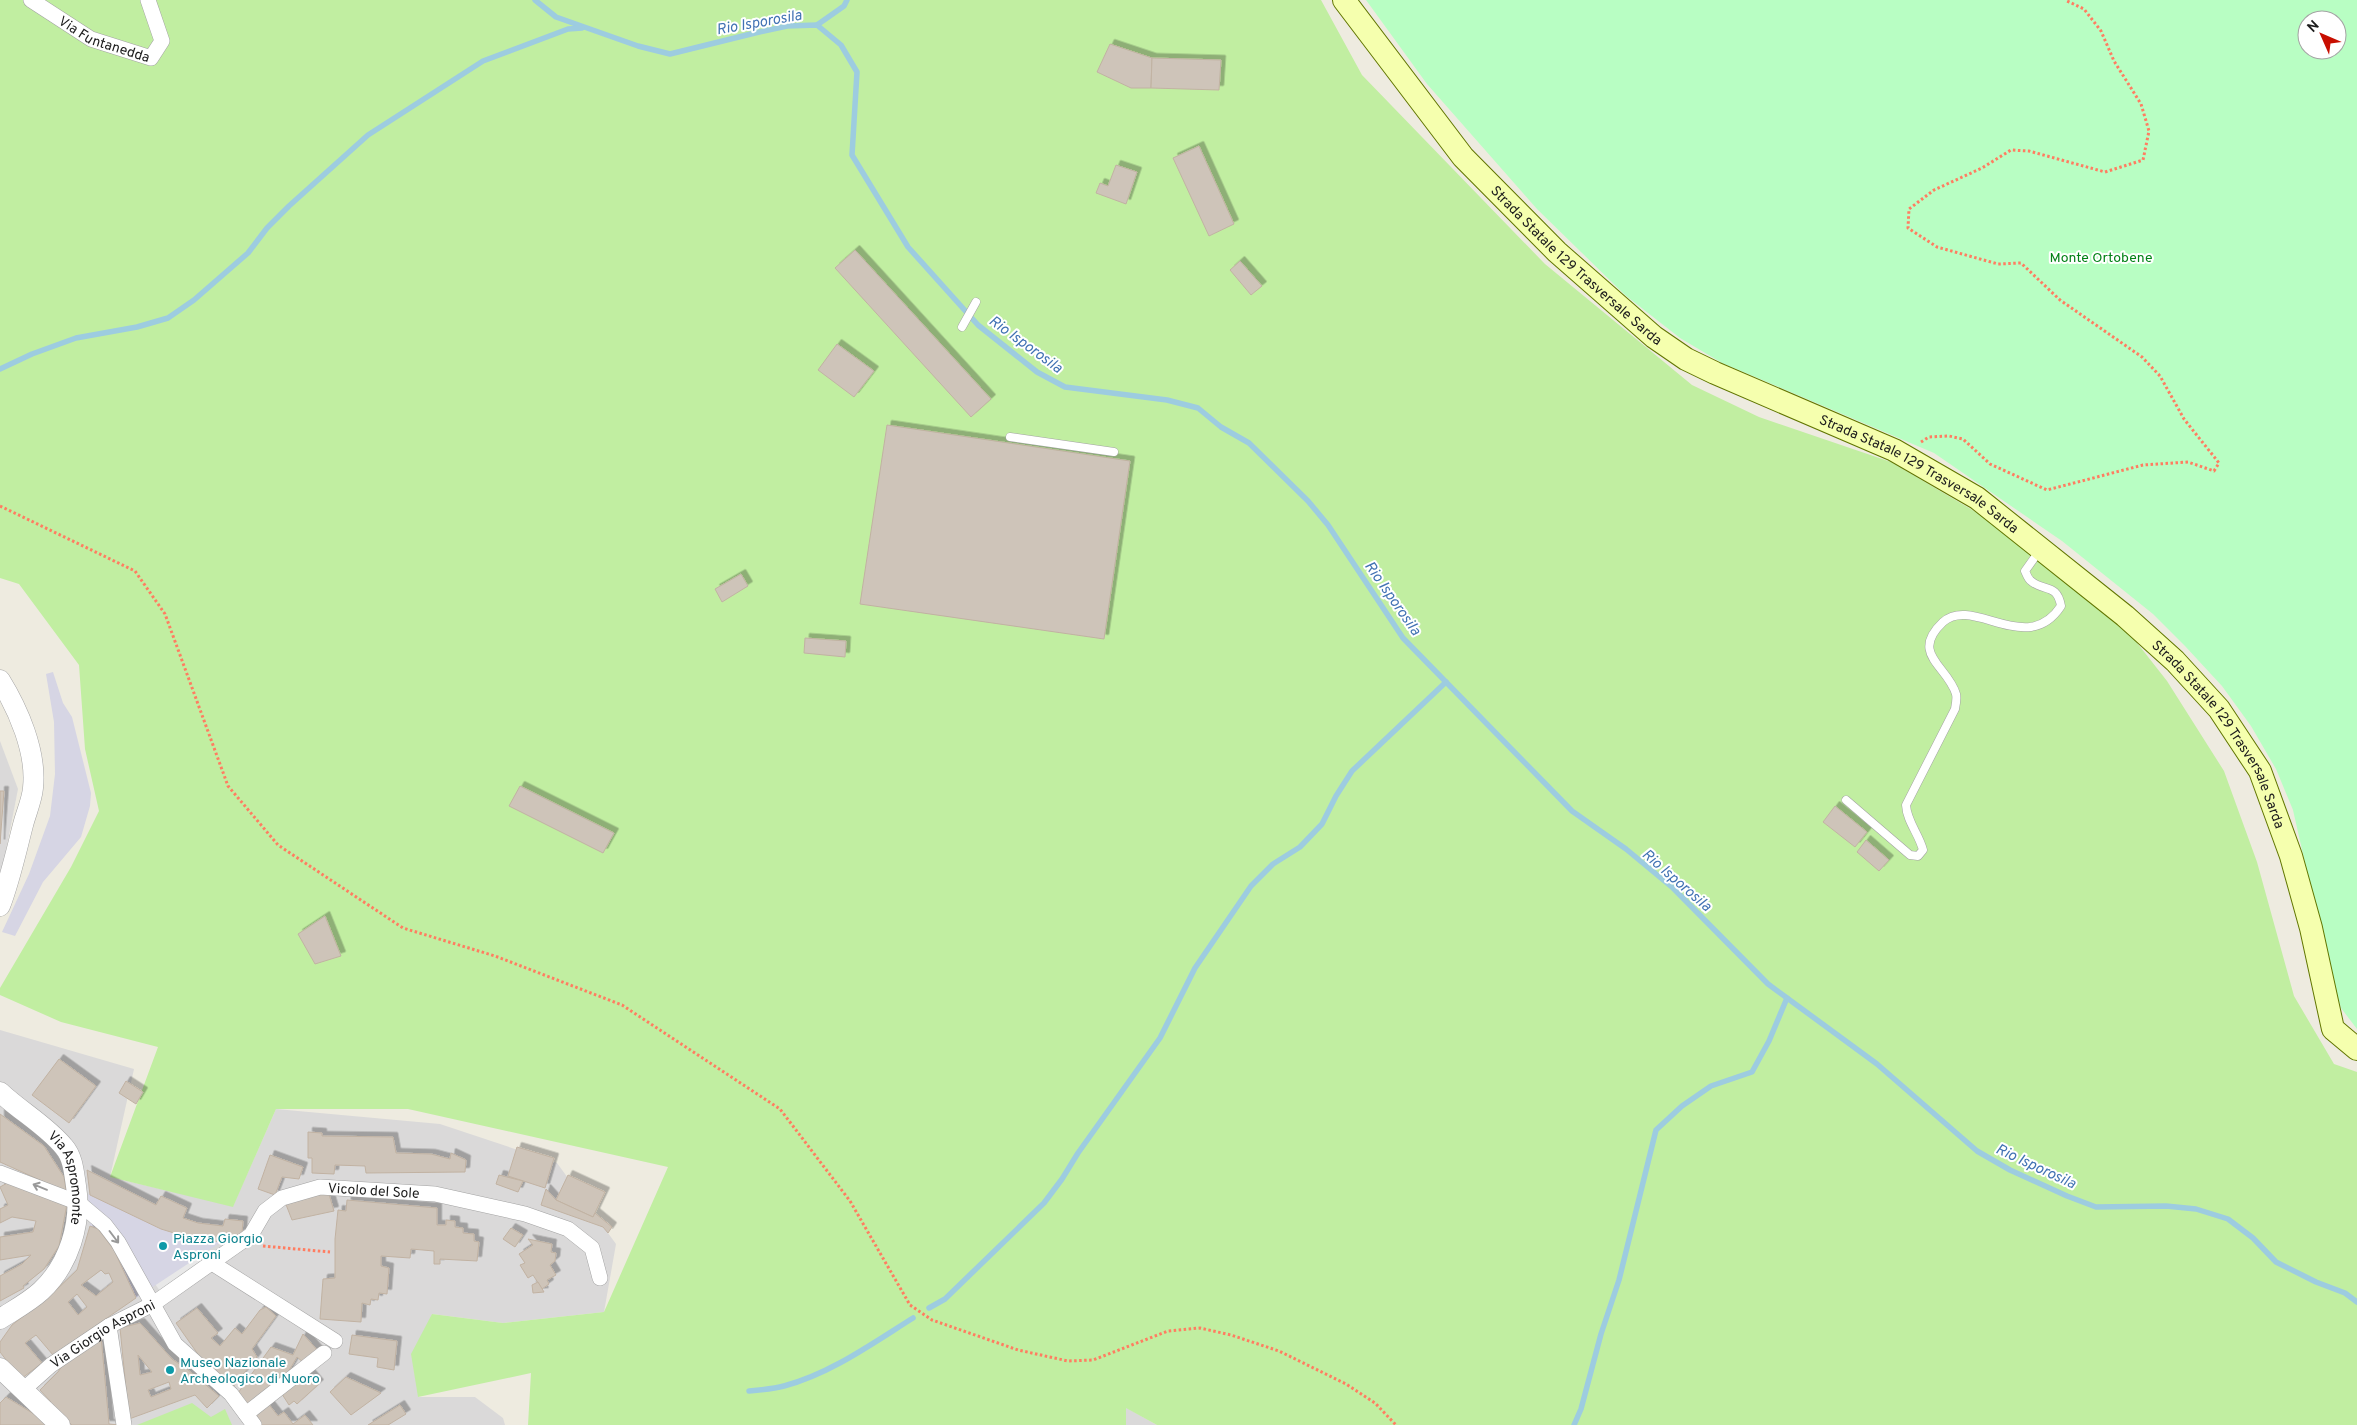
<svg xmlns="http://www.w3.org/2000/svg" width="2357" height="1425" font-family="Overpass,sans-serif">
	<defs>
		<filter id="shadow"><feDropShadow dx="4.5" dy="-4.5" stdDeviation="0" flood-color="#0004"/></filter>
	</defs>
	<rect width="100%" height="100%" fill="#eeebe0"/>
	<g fill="#dad9d9">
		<polygon points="0,741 18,789 0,881"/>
		<polygon points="0,1030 134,1069 110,1177 233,1206 276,1109 440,1124 557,1163 616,1244 604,1312 503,1323 432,1314 418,1397 475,1397 503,1418 505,1425 0,1425"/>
		<polygon points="1125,1407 1157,1425 1126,1425"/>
	</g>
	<g fill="#c1eea1">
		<polygon points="0,0 1321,0 1362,75 1545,264 1692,385 1759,417 1891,462 1986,518 2079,591 2134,639 2167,681 2224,771 2257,862 2294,996 2334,1064 2357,1072 2357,1425 1157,1425 1126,1408 1126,1425 528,1425 531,1373 418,1397 411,1354 432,1314 503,1323 604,1312 668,1167 408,1109 276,1109 233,1207 110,1177 158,1047 61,1022 0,995 0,988 71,867 99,811 85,749 79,665 19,584 0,578"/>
		<polygon points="192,1403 211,1417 225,1409 232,1425 137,1425"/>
	</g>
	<path fill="#b8fec3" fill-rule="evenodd" d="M1366 0H2357V1029L2341 1008 2329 969 2293 810 2276 769 2251 726 2222 686 2185 646 2153 614 2062 541 1934 453 1722 363 1680 338 1625 295 1537 209 1427 84ZM2307 20H2337V50H2307Z"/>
	<polygon fill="#e8e8e8" points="201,1246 214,1256 162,1294 153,1281"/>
	<g fill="#d6d5e4">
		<polygon points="53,672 63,703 72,717 91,793 90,806 81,837 43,882 15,936 2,932 29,874 50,816 55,774 54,722 46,674"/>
		<polygon points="88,1194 161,1229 187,1237 221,1242 136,1298 114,1250 98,1229 90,1226"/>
	</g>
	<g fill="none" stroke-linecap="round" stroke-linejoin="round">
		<g stroke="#9dcce0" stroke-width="5.5">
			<polyline points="535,0 556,17 638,46 670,54 755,33 787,26 817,25 841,45 857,72 852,155 908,247 978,325 1037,372 1065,387 1167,400 1198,408 1221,427 1249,443 1308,501 1328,525 1403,638 1572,811 1626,849 1673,888 1768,984 1877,1064 1977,1151 2010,1170 2067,1196 2096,1207 2166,1206 2196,1209 2228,1219 2253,1238 2276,1262 2316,1282 2345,1293 2357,1302"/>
			<polyline points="817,25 844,6 847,0"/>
			<polyline points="0,369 32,354 76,338 137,327 168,318 194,300 248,253 267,228 289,206 368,135 483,61 568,29 582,28"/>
			<polyline points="929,1308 945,1299 1044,1203 1062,1179 1078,1153 1160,1038 1195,968 1251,886 1273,864 1300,847 1322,824 1336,796 1352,771 1446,682"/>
			<path d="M749 1391C761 1390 773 1389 784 1386 830 1374 873 1343 913 1318"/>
			<polyline points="1574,1425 1581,1409 1601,1334 1619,1280 1656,1130 1682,1106 1711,1086 1752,1072 1769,1041 1787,998"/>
		</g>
	</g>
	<g fill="#cec4b9" stroke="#c1b2a2" fill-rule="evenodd" filter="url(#shadow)">
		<polygon points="1110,44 1152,58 1151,88 1131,88 1097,72"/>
		<polygon points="1152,58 1221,60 1219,90 1151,88"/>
		<polygon points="1199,146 1234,224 1209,236 1173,158"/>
		<polygon points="1116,165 1137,172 1126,204 1096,193 1100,183 1108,186"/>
		<polygon points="855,250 991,399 971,417 835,268"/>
		<polygon points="1240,261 1262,286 1251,295 1230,270"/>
		<polygon points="837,344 874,371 854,397 818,370"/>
		<polygon points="887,425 1130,461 1104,639 860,604"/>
		<polygon points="741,574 748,586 722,602 715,589"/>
		<polygon points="805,638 846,641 845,657 804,653"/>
		<polygon points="520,786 614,833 603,853 509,806"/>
		<polygon points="0,791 4,791 0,844"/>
		<polygon points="1835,806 1867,832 1855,847 1823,822"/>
		<polygon points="1866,840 1889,860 1879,871 1857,852"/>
		<polygon points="325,916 341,956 315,964 298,934"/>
		<polygon points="59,1059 96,1086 69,1123 32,1095"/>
		<polygon points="126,1081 143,1092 136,1104 119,1093"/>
		<polygon points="0,1114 44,1146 64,1177 66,1190 62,1190 0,1162"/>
		<polygon points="308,1132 322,1133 322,1136 393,1137 396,1153 431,1154 450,1159 451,1153 466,1160 465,1172 366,1173 365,1166 335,1165 334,1174 312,1173 312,1158 308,1158"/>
		<polygon points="517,1147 554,1158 545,1188 508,1176"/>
		<polygon points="270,1155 303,1167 299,1179 282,1177 275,1195 258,1189"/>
		<polygon points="87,1170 156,1205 161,1196 187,1208 183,1218 198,1223 223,1226 225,1219 243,1221 242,1233 221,1242 187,1237 161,1229 90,1195"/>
		<polygon points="499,1175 523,1181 518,1192 496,1184"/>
		<polygon points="568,1175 605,1192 593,1217 556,1200"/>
		<polygon points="11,1181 67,1204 59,1246 44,1269 23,1286 24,1288 0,1301 0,1276 22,1264 31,1255 0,1260 0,1237 33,1232 36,1221 12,1217 0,1223 0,1209 8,1205 0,1187"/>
		<polygon points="546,1189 556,1200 593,1217 595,1213 612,1227 608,1233 603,1227 541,1205"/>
		<polygon points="328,1191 334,1211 292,1220 285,1202"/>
		<polygon points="347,1200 437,1208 437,1225 446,1225 446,1220 455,1221 455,1227 463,1228 463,1233 474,1234 474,1241 479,1242 477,1261 440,1259 440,1264 434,1264 434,1251 411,1249 410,1258 381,1256 381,1266 389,1268 387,1294 379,1293 378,1300 371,1299 370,1305 362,1303 361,1322 320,1319 323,1279 335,1278 335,1239 338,1210 346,1211"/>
		<path d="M90 1226 98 1229 114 1250 136 1298 53 1355 36 1335 25 1343 42 1363 21 1379 0 1352V1342L12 1325 52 1294 77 1270ZM101 1270 105 1274 109 1273 113 1282 96 1296 81 1285ZM77 1294 87 1307 78 1315 68 1302Z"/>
		<polygon points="511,1228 523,1235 515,1247 503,1239"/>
		<polygon points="528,1239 552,1244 551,1252 556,1253 555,1261 550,1265 556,1275 547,1280 549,1284 542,1289 533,1275 528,1278 520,1265 525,1263 519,1254 533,1245"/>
		<polygon points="538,1282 544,1292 533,1293 532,1285"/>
		<polygon points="266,1307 276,1316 252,1349 257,1357 233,1387 207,1367 176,1323 197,1308 218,1333 211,1338 220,1346 235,1328 242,1334 260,1310"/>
		<path d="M140 1323 172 1359 187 1369 219 1396 207 1408 195 1395 129 1419 120 1328ZM138 1355 152 1372 140 1375ZM169 1382 171 1389 151 1397 148 1390Z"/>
		<polygon points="303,1334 319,1352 304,1363 297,1357 287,1374 250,1407 238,1393 271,1347 293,1355"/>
		<polygon points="352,1335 397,1341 394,1370 377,1367 378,1358 349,1354"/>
		<polygon points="101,1336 109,1424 119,1425 72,1425 48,1404 51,1402 40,1390 58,1372 68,1356"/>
		<polygon points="307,1370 319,1384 297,1404 294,1401 289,1405 280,1391"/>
		<polygon points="346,1377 381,1393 351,1415 330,1392"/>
		<polygon points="6,1397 39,1417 48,1425 0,1425 0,1403"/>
		<polygon points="267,1402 278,1416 284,1412 293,1424 305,1415 313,1425 262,1425 253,1413"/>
		<polygon points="400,1405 406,1414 388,1425 368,1425"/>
	</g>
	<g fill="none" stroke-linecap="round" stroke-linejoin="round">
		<g stroke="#a3a3a3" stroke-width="9">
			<g id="service">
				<polyline points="962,327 976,302"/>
				<polyline points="1010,437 1114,452"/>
				<path d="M1846 800 1910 855 1918 856 1923 850C1919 834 1907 822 1906 805L1955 709C1956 704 1957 698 1956 694 1948 666 1909 654 1943 622 1973 595 2027 658 2061 606 2057 583 2044 592 2031 581 2028 579 2026 573 2025 571L2040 550"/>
			</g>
		</g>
		<g stroke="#a3a3a3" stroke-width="16">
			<g id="minor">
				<path id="s1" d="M31 0 91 39 151 58 162 41 148 0"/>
				<polyline points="0,1173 79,1203 105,1225 118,1242 175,1344 231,1394 254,1425"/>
				<polyline points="212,1263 335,1341"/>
				<polyline points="109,1326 124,1425"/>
				<path id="s2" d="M23 1390 51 1365 109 1326 153 1304 251 1235 265 1211 282 1198 320 1187 435 1194 525 1214 568 1229 592 1248 600 1278"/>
				<polyline points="246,1414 324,1353"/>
			</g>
		</g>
		<g stroke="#a3a3a3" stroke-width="21">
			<g id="tertiary">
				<path d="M0 680C18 709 37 752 33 788 32 800 26 813 23 825 16 852 10 880 0 906"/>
				<path id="s3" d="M0 1092C20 1111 47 1126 64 1147 73 1157 74 1173 76 1186 82 1223 69 1265 41 1291 29 1302 14 1310 0 1319"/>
				<polyline points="0,1368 60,1425"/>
			</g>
		</g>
		<g stroke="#617600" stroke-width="24">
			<g id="secondary">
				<path id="s4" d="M1344 0 1463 157 1557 252 1654 337 1686 359 1715 373 1894 450 1977 498 2125 616 2175 661 2219 709 2260 771 2291 856 2311 928 2333 1029 2357 1049"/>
			</g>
		</g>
		<g stroke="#ff7d61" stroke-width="3" stroke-dasharray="2.5 2.5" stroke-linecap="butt">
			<polyline points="1921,442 1929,437 1949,436 1963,439 1990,464 2047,490 2143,465 2188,462 2214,471 2219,463 2184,419 2160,376 2142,357 2060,300 2021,263 1998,264 1937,247 1908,228 1909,209 1934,190 1982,168 2011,150 2029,151 2105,172 2143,160 2149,131 2141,104 2114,61 2101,31 2084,9 2065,0"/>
			<polyline points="0,506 135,571 165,614 228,786 278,845 403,928 495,956 622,1005 780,1109 850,1201 910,1305 932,1320 1018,1350 1068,1361 1093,1360 1168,1331 1200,1328 1231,1335 1279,1351 1346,1384 1375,1403 1396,1425"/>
			<polyline points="263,1246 330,1252"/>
		</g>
		<use href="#service" stroke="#fff" stroke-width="8"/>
		<use href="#minor" stroke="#fff" stroke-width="15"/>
		<use href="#tertiary" stroke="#fff" stroke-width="20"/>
		<use href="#secondary" stroke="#f5ffae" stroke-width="22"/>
	</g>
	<defs><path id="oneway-shaft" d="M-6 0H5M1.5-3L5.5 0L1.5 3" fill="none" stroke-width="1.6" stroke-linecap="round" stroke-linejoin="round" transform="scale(1.25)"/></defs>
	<g stroke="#999">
		<use href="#oneway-shaft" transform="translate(40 1187) rotate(-158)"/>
		<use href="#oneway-shaft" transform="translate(114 1237) rotate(53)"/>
	</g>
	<g fill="#0f9aa8" stroke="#fff" stroke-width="2">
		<circle cx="163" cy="1246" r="5"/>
		<circle cx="170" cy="1370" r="5"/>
	</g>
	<g text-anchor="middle" stroke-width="4" stroke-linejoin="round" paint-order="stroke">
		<g font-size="14" fill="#1c1c1c" stroke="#fff">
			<text dy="5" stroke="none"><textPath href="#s1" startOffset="84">Via Funtanedda</textPath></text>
			<text dy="5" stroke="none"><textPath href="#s4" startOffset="354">Strada Statale 129 Trasversale Sarda</textPath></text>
			<text dy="5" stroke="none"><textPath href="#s4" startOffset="759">Strada Statale 129 Trasversale Sarda</textPath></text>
			<text dy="5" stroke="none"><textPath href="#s4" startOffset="1164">Strada Statale 129 Trasversale Sarda</textPath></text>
			<text dy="5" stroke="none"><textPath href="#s3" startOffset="115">Via Aspromonte</textPath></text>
			<text dy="5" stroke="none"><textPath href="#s2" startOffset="419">Vicolo del Sole</textPath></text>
			<text dy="5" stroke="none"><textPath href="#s2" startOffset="98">Via Giorgio Asproni</textPath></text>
		</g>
		<g font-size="14" fill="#028216" stroke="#fff">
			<text x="2101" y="262">Monte Ortobene</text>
		</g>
		<g font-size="14" fill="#0d838f" stroke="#fff" text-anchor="start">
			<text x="173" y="1243">Piazza Giorgio<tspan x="173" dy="16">Asproni</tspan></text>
			<text x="180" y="1367">Museo Nazionale<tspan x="180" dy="16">Archeologico di Nuoro</tspan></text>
		</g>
		<g font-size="15" font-style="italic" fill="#4172b3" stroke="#fff">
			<text transform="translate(759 22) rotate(-10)" y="5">Rio Isporosila</text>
			<text transform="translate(1026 344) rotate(36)" y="5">Rio Isporosila</text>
			<text transform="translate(1393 598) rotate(55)" y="5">Rio Isporosila</text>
			<text transform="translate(1677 880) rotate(41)" y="5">Rio Isporosila</text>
			<text transform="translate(2036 1166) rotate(25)" y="5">Rio Isporosila</text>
		</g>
	</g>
	<g transform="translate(2322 35) rotate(315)"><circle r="24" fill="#ffffff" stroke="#a4a4a4"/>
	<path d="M0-4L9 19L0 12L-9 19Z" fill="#c80e00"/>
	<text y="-8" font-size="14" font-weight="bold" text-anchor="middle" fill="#1c1c1c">N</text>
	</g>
</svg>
